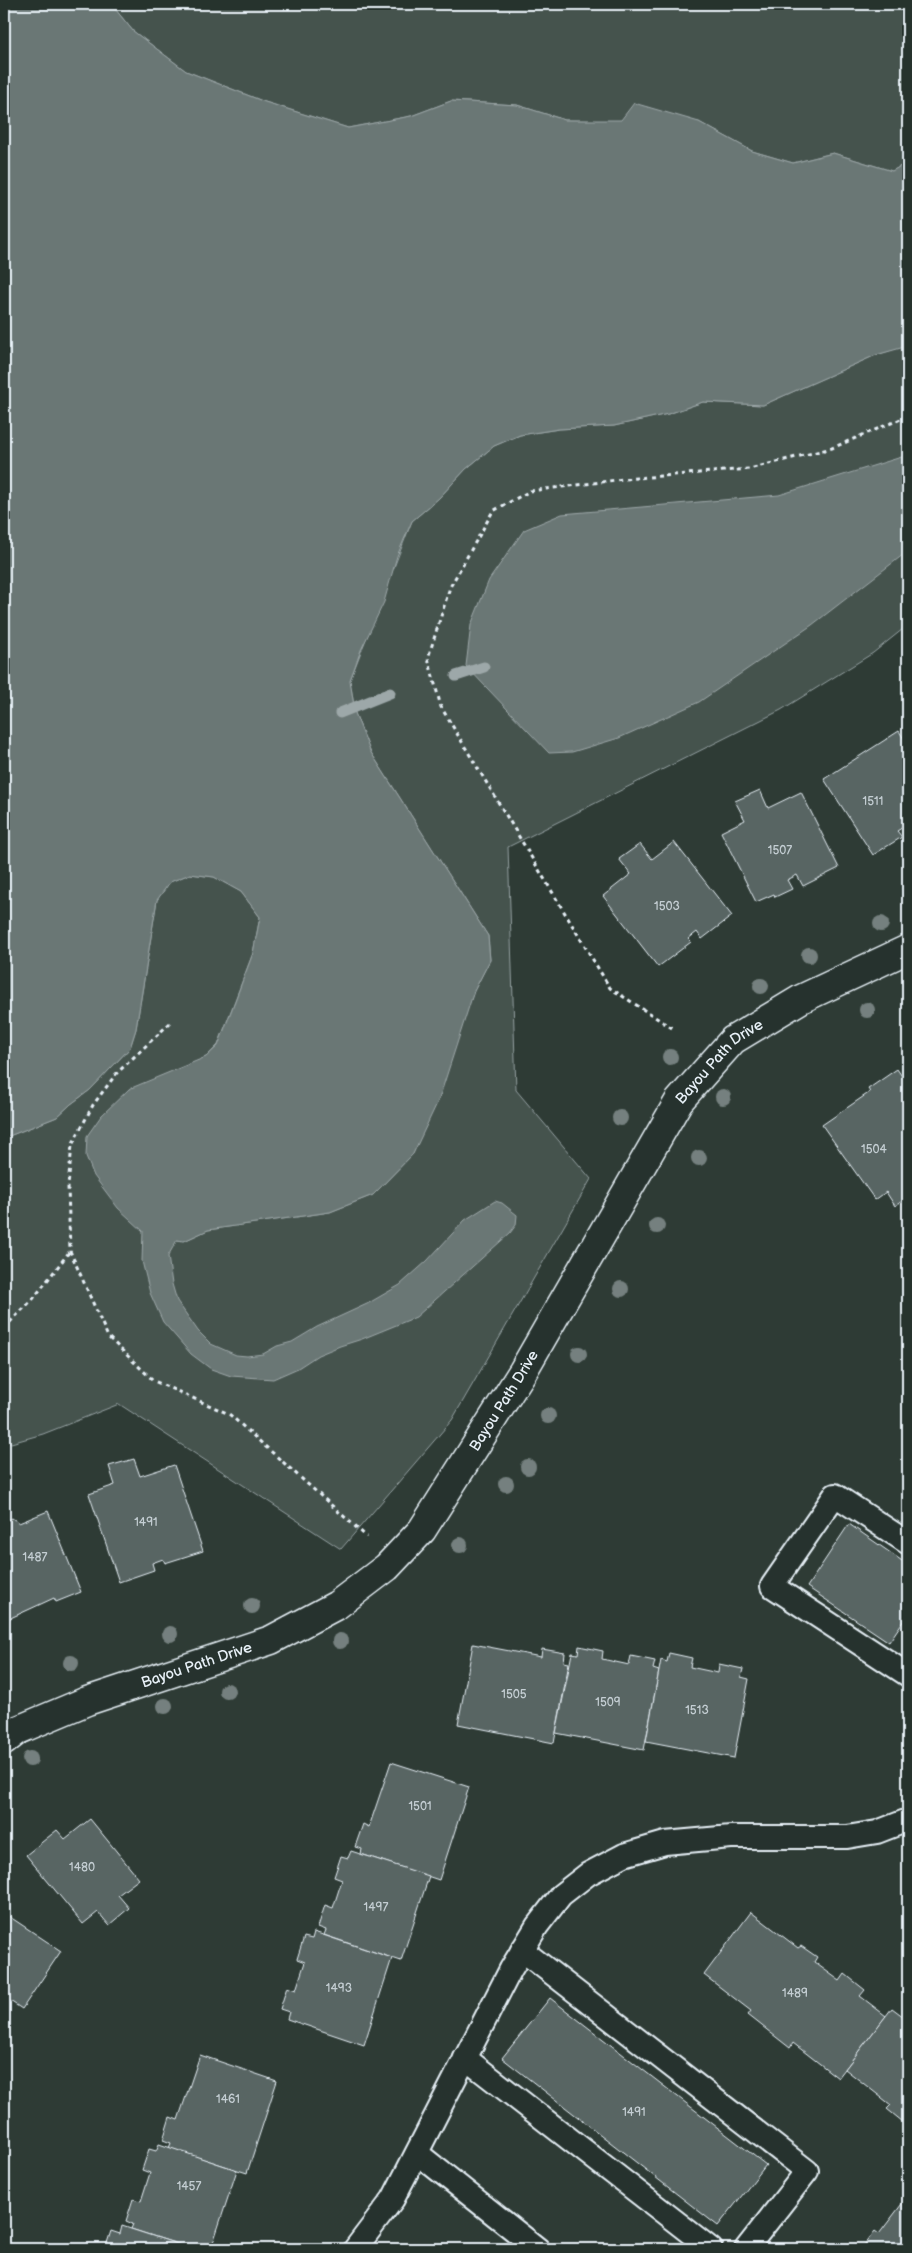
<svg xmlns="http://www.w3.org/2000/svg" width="912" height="2253" font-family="'Balsamiq Sans',sans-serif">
	<rect width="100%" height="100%" fill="#2e3b35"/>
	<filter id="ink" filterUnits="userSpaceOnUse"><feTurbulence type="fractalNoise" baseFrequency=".02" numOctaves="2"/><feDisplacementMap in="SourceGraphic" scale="10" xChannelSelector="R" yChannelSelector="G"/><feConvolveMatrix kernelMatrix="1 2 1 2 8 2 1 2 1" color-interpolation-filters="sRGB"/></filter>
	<g filter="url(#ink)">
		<g fill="#45524e" stroke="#96a2a3">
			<polygon points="111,4 908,4 908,162 892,171 833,153 793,163 752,151 699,122 565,120 517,105 451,101 411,116 348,128 265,102 186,71 133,31"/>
			<polygon points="908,345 908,625 873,653 781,710 508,847 516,1090 591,1179 452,1420 341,1549 119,1404 43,1434 4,1445 4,1138 57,1117 71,1104 90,1090 130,1048 136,1029 157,900 170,882 190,874 214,877 241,892 260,917 253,953 218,1045 206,1057 190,1065 177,1240 184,1241 208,1230 330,1212 373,1195 413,1154 474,991 490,960 488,936 370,751 355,713 350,680 412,521 439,498 466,469 494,446 520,435 559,429 614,426 668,414 703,402 763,405 876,355"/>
		</g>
		<g fill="#6b7775" stroke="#9da8a9">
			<polygon points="4,4 111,4 133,31 186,71 265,102 348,128 411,116 451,101 517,105 565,120 621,120 634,103 699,122 752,151 793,163 833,153 892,171 908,162 908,346 876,355 763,405 703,402 668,414 614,426 559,429 520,435 494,446 466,469 439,498 412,521 397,556 384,602 361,650 350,680 355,713 370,751 488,936 490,960 474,991 439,1099 413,1154 373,1195 330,1212 208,1230 184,1241 177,1240 168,1256 172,1284 177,1301 198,1331 211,1344 236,1355 247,1356 263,1354 277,1346 292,1342 317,1327 367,1304 400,1285 427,1261 465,1220 495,1201 502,1203 517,1215 516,1225 510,1233 416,1317 362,1339 340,1346 318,1355 298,1368 273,1379 231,1376 211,1369 191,1354 163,1322 150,1293 142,1261 143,1231 118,1208 94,1176 86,1156 87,1136 101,1116 129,1089 206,1057 218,1046 253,953 260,917 241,892 214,877 190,874 170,882 157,900 136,1029 130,1048 90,1090 71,1104 57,1117 4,1138"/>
			<polygon points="908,455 908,551 812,625 699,702 619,738 572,752 549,753 466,666 471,625 489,580 524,530 562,514 779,495"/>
		</g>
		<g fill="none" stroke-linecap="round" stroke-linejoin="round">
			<g stroke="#9da8a9" stroke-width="11">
				<polyline points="456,676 484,667"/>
				<polyline points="340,713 390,693"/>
			</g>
		</g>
		<g fill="#596563" stroke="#e8f1f8">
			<polygon points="899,731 908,745 908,824 897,831 902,837 873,855 824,779"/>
			<polygon points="760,790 768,808 801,792 839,868 803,886 797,875 787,880 792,889 775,897 774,894 756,902 721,832 745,820 735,801"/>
			<polygon points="674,842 732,916 702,939 697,932 688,939 691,942 658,967 603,896 631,874 619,859 640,844 652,859"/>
			<polygon points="897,1069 908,1085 908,1173 906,1174 908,1197 895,1206 886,1192 875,1200 822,1125 870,1092 868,1089"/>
			<polygon points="134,1459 140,1476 174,1465 203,1551 165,1563 163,1559 152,1563 154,1570 119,1582 89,1494 115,1485 109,1466"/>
			<polygon points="48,1511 81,1592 56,1602 54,1598 4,1621 4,1522 12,1518 19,1523"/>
			<polygon points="849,1524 908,1565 908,1614 889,1642 807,1587"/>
			<polygon points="473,1644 541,1657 542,1649 565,1653 564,1662 569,1663 554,1743 458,1724"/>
			<polygon points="579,1646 603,1651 602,1659 629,1665 631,1656 655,1661 653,1669 659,1671 644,1750 556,1733 572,1653 578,1654"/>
			<polygon points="669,1653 692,1658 690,1667 718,1673 719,1664 743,1669 741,1677 749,1679 734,1758 646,1741 661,1660 667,1662"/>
			<polygon points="391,1762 469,1787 439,1880 361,1854 362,1849 355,1847 363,1824 369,1827"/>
			<polygon points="90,1819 139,1879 118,1895 129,1908 109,1925 98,1912 83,1924 26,1855 57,1830 65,1839"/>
			<polygon points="351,1851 429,1876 401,1961 324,1935 326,1930 318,1927 325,1905 333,1908 342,1880 334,1877 341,1856 348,1858"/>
			<polygon points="751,1912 798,1948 801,1946 817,1957 814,1962 840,1981 845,1974 865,1990 860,1996 886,2016 838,2078 793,2043 790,2048 748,2015 751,2011 704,1975"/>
			<polygon points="4,1913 61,1951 22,2009 4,1997"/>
			<polygon points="314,1932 392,1958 364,2045 287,2019 289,2012 280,2009 287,1987 296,1990 305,1962 297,1959 304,1937 312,1939"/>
			<polygon points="550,1998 766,2165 718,2226 502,2058"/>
			<polygon points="892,2008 908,2020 908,2126 887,2109 891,2105 845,2069"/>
			<polygon points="200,2055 277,2081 247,2173 169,2148 171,2143 163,2140 170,2117 178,2120"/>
			<polygon points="159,2144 237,2170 211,2249 193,2249 131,2229 133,2224 126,2221 133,2199 141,2201 150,2173 142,2170 149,2149 156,2151"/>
			<polygon points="908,2196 908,2249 861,2249 875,2231 879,2234"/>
			<polygon points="122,2226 131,2229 193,2249 105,2249 111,2231 120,2234"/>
		</g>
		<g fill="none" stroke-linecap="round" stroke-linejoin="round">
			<g stroke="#e8f1f8" stroke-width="26">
				<g id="service">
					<polyline points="908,1543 835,1495 772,1586 908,1675"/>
					<polyline points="522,1950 807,2171 746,2249"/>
					<polyline points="465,2058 711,2249"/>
					<polyline points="417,2153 538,2249"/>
					<polyline points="355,2249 393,2199 511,1969 537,1926 561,1895 588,1874 624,1855 665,1843 731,1837 847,1837 877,1832 908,1820"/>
				</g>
			</g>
			<g stroke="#e8f1f8" stroke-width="31">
				<g id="minor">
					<path id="s1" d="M4 1741 18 1730 87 1701 271 1640 337 1605 387 1567 422 1530 523 1371 679 1101 733 1040 801 999 908 949"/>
				</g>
			</g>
			<g stroke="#e8f1f8" stroke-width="3" stroke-dasharray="4 4" stroke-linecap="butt">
				<polyline points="170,1023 116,1074 93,1105 72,1145 68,1186 70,1251 108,1337 154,1381 229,1414 367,1537"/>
				<polyline points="672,1028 610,988 441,707 428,658 450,587 493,511 530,491 624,479 749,469 832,448 908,416"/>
				<polyline points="4,1328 33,1299 70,1251"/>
			</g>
			<use href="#service" stroke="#26332d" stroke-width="22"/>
			<use href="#minor" stroke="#26332d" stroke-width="28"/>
		</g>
		<g fill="#75807f">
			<circle cx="881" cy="924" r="8"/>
			<circle cx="809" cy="955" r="8"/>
			<circle cx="761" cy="986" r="8"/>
			<circle cx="867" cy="1010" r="8"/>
			<circle cx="670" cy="1057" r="8"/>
			<circle cx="723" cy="1097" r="8"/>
			<circle cx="620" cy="1118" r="8"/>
			<circle cx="699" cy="1158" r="8"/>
			<circle cx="657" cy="1226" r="8"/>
			<circle cx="621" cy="1289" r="8"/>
			<circle cx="579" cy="1354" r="8"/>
			<circle cx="548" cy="1416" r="8"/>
			<circle cx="528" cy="1467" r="8"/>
			<circle cx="506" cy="1484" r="8"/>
			<circle cx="460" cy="1545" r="8"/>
			<circle cx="252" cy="1606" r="8"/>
			<circle cx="170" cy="1634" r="8"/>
			<circle cx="340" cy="1641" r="8"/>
			<circle cx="71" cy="1663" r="8"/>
			<circle cx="227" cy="1691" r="8"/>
			<circle cx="165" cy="1706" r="8"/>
			<circle cx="30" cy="1759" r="8"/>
		</g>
	</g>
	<g text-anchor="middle" stroke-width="4.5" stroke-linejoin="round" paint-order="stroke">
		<g font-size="12" fill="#c4ced3">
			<text x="873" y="805">1511</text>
			<text x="780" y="854">1507</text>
			<text x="667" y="910">1503</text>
			<text x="874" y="1153">1504</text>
			<text x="146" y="1526">1491</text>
			<text x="35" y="1561">1487</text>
			<text x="514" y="1698">1505</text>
			<text x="608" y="1706">1509</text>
			<text x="697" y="1714">1513</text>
			<text x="420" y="1810">1501</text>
			<text x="82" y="1871">1480</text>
			<text x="376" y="1911">1497</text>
			<text x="339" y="1992">1493</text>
			<text x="795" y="1997">1489</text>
			<text x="228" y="2103">1461</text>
			<text x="634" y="2116">1491</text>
			<text x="189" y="2190">1457</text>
		</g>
		<g font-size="15" fill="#e8f1f8" stroke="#26332d">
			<text dy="5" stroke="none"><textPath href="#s1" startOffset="1032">Bayou Path Drive</textPath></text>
			<text dy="5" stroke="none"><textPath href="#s1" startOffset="628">Bayou Path Drive</textPath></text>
			<text dy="5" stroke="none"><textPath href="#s1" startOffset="208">Bayou Path Drive</textPath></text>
		</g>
	</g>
	<rect width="912" height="2253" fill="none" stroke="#26332d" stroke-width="20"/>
	<rect x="10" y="10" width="892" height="2233" fill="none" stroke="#e8f1f8" stroke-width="2" filter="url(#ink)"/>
</svg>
